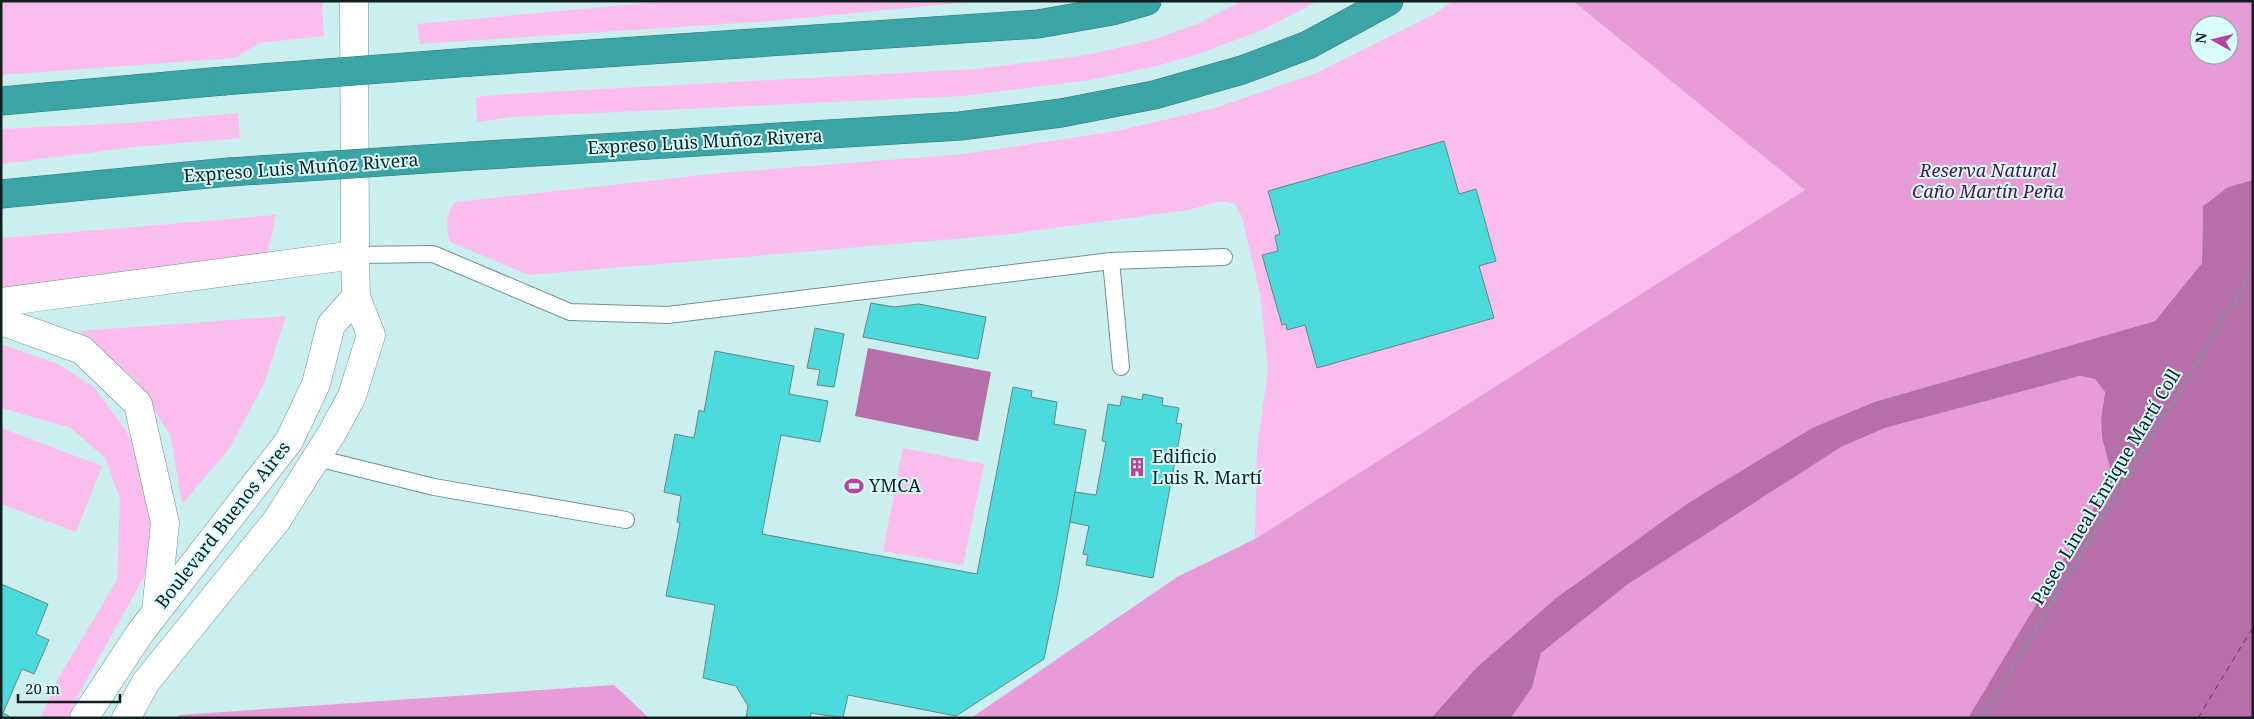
<svg xmlns="http://www.w3.org/2000/svg" width="2254" height="719" font-family="'Noto Serif',serif">
	<rect width="100%" height="100%" fill="#cbefef"/>
	<g fill="#fbbded">
		<polygon points="1,1 322,1 324,36 259,43 235,58 1,75"/>
		<polygon points="669,1 982,1 770,21 420,44 417,24"/>
		<polygon points="1242,1 1318,1 1265,29 1198,54 1157,66 1090,80 963,96 511,117 477,122 476,97 510,94 976,69 1087,55 1152,40 1197,24"/>
		<path d="M1453 1H1573L1805 190 1255 539 1257 448 1268 370 1260 293 1242 217 1235 204 1221 201 1188 210 1003 235 529 275 450 242C446 225 445 216 455 202L722 173 964 154 1117 131 1215 108 1314 74 1433 15Z"/>
		<polygon points="238,113 240,138 135,147 1,164 1,129 128,123"/>
		<polygon points="276,215 265,266 1,289 1,238"/>
		<polygon points="286,316 264,384 229,449 182,504 171,437 137,381 79,331"/>
		<polygon points="1,344 58,364 94,387 126,431 154,488 153,533 144,577 82,688 68,718 40,718 55,684 117,580 120,499 105,458 71,428 1,408"/>
		<polygon points="1,428 102,466 76,532 1,504"/>
		<polygon points="903,448 984,464 963,565 883,551"/>
	</g>
	<g fill="#e79bd7" fill-rule="evenodd">
		<path d="M1573 1H2253V180L2228 187 2203 206 2202 263 2155 321 1874 402 1812 428 1688 503 1556 598 1477 667 1431 718H971L1177 577 1255 539 1805 190ZM2199 25H2229V55H2199Z"/>
		<polygon points="2080,376 2095,379 2105,392 2101,419 2102,438 2110,468 2099,499 1968,718 1511,718 1532,688 1541,653 1627,585 1841,447 1885,428"/>
		<polygon points="614,685 649,718 178,718 179,715"/>
	</g>
	<g fill="#b76fa9">
		<polygon points="2253,180 2253,718 1968,718 2099,499 2110,468 2102,438 2101,419 2105,392 2095,379 2080,376 1885,428 1841,447 1627,585 1541,653 1532,688 1511,718 1431,718 1477,667 1556,598 1688,503 1812,428 1874,402 2155,321 2202,263 2203,206 2228,187"/>
		<polygon points="868,348 991,372 978,441 855,416"/>
	</g>
	<g fill="none" stroke-linecap="round" stroke-linejoin="round">
		<polyline stroke="#7d2570" stroke-width="1" stroke-dasharray="6 5" stroke-linecap="butt" points="2198,718 2253,627"/>
	</g>
	<g fill="#4cdbdd" stroke="#648686">
		<polygon points="1444,141 1459,194 1476,189 1496,261 1479,266 1494,318 1317,368 1305,325 1287,330 1286,324 1282,325 1262,255 1278,251 1275,236 1280,234 1268,191"/>
		<polygon points="871,303 894,307 919,304 986,317 978,359 863,337"/>
		<polygon points="815,328 844,334 834,387 817,385 820,370 807,368"/>
		<polygon points="715,351 794,366 789,394 828,401 820,442 781,435 762,534 977,574 1013,387 1032,391 1031,397 1057,402 1054,424 1086,430 1058,591 1044,659 956,716 848,695 843,718 811,713 810,718 746,718 748,706 736,686 703,678 715,605 666,596 680,523 677,522 681,496 664,492 675,434 694,438 699,410 704,412"/>
		<polygon points="1143,394 1163,398 1162,405 1179,408 1176,423 1182,424 1153,578 1086,565 1088,555 1083,554 1089,526 1070,522 1075,492 1096,495 1106,442 1102,441 1108,404 1120,406 1122,396 1142,400"/>
		<polygon points="1,584 48,604 36,634 49,640 34,674 22,669 3,713 9,716 8,718 1,718"/>
	</g>
	<g fill="none" stroke-linecap="round" stroke-linejoin="round">
		<g stroke="#6f9191" stroke-width="18">
			<g id="lane">
				<polyline points="355,255 433,254 570,312 668,315 1111,261 1224,257"/>
				<polyline points="1111,261 1121,367"/>
				<polyline points="317,458 434,487 626,520"/>
			</g>
		</g>
		<g stroke="#6f9191" stroke-width="29">
			<g id="street">
				<polyline points="84,718 140,633 289,441 316,384 331,325 356,297"/>
				<polyline points="126,718 146,682 277,520 332,433 352,396 371,335 356,297 355,255"/>
			</g>
		</g>
		<g stroke="#6f9191" stroke-width="29">
			<g id="secondary">
				<polyline points="1,302 355,255 354,1"/>
				<polyline points="1,321 82,350 138,404 165,523 156,612"/>
			</g>
		</g>
		<g stroke="#2c7677" stroke-width="29">
			<g id="highway">
				<polyline points="471,62 1038,24 1112,11 1147,1"/>
				<polyline points="1,101 223,81"/>
				<polyline points="471,156 960,126 1061,113 1154,95 1242,70 1308,45 1389,1"/>
				<polyline points="1,194 229,172"/>
			</g>
		</g>
		<polyline stroke="#7c9797" stroke-width="3" stroke-dasharray="4 4" stroke-linecap="butt" points="1982,718 2253,270"/>
		<use href="#lane" stroke="#fff" stroke-width="16"/>
		<use href="#street" stroke="#fff" stroke-width="28"/>
		<use href="#secondary" stroke="#fff" stroke-width="28"/>
		<use href="#highway" stroke="#3ba5a6" stroke-width="28"/>
		<g stroke="#2c7677" stroke-width="29" stroke-linecap="butt">
			<g id="highway-bridge">
				<polyline points="223,81 471,62"/>
				<polyline points="229,172 471,156"/>
			</g>
		</g>
		<use href="#highway-bridge" stroke="#3ba5a6" stroke-width="28"/>
	</g>
	<defs>
		<g id="building-bare" transform="scale(1.5)"><path d="M-4-6H4V6H1V3H-1V6H-4ZM-2.5-4.3h1.7v1.8h-1.7ZM.8-4.3h1.7v1.8H.8ZM-2.5-1h1.7V.8h-1.7ZM.8-1h1.7V.8H.8Z" fill="#b344a1" stroke="#d8fdfd" stroke-width="2.5" paint-order="stroke"/></g>
		<g id="stadium-bare" transform="scale(1.5)"><path d="M0-5a6.5 5 0 1 0 0 10a6.5 5 0 1 0 0-10ZM-3.5-1.8h7v3.6h-7Z" fill="#b344a1" stroke="#d8fdfd" stroke-width="2.5" paint-order="stroke"/></g>
	</defs>
	<g fill-rule="evenodd">
		<use href="#building-bare" x="1137" y="467"/>
		<use href="#stadium-bare" x="854" y="486"/>
	</g>
	<g text-anchor="middle" stroke-width="4" stroke-linejoin="round" paint-order="stroke">
		<g font-size="18" fill="#111f1f" stroke="#d8fdfd">
			<text transform="translate(705 142) rotate(-3)" y="6">Expreso Luis Muñoz Rivera</text>
			<text transform="translate(301 168) rotate(-4)" y="6">Expreso Luis Muñoz Rivera</text>
			<text transform="translate(2106 487) rotate(-59)" y="6">Paseo Lineal Enrique Martí Coll</text>
			<text transform="translate(223 525) rotate(-52)" y="6">Boulevard Buenos Aires</text>
		</g>
		<g font-size="18" font-style="italic" fill="#55124c" stroke="#d8fdfd">
			<text x="1988" y="177">Reserva Natural<tspan x="1988" dy="21">Caño Martín Peña</tspan></text>
		</g>
		<g font-size="18" fill="#111f1f" stroke="#d8fdfd" text-anchor="start">
			<text x="1152" y="463">Edificio<tspan x="1152" dy="21">Luis R. Martí</tspan></text>
			<text x="869" y="492">YMCA</text>
		</g>
	</g>
	<rect width="2254" height="719" fill="none" stroke="#111f1f" stroke-width="5"/>
	<g transform="translate(2214 40) rotate(278)"><circle r="24" fill="#d8fdfd" stroke="#88a4a4"/>
	<path d="M0-4L9 19L0 12L-9 19Z" fill="#b344a1"/>
	<text y="-8" font-size="14" font-weight="bold" text-anchor="middle" fill="#111f1f">N</text>
	</g>
	<path d="M18 694v8h102v-8" fill="none" stroke="#111f1f" stroke-width="2.5"/>
	<text x="25" y="694" font-size="15" fill="#111f1f" stroke="#d8fdfd" stroke-width="4" paint-order="stroke">20 m</text>
</svg>
